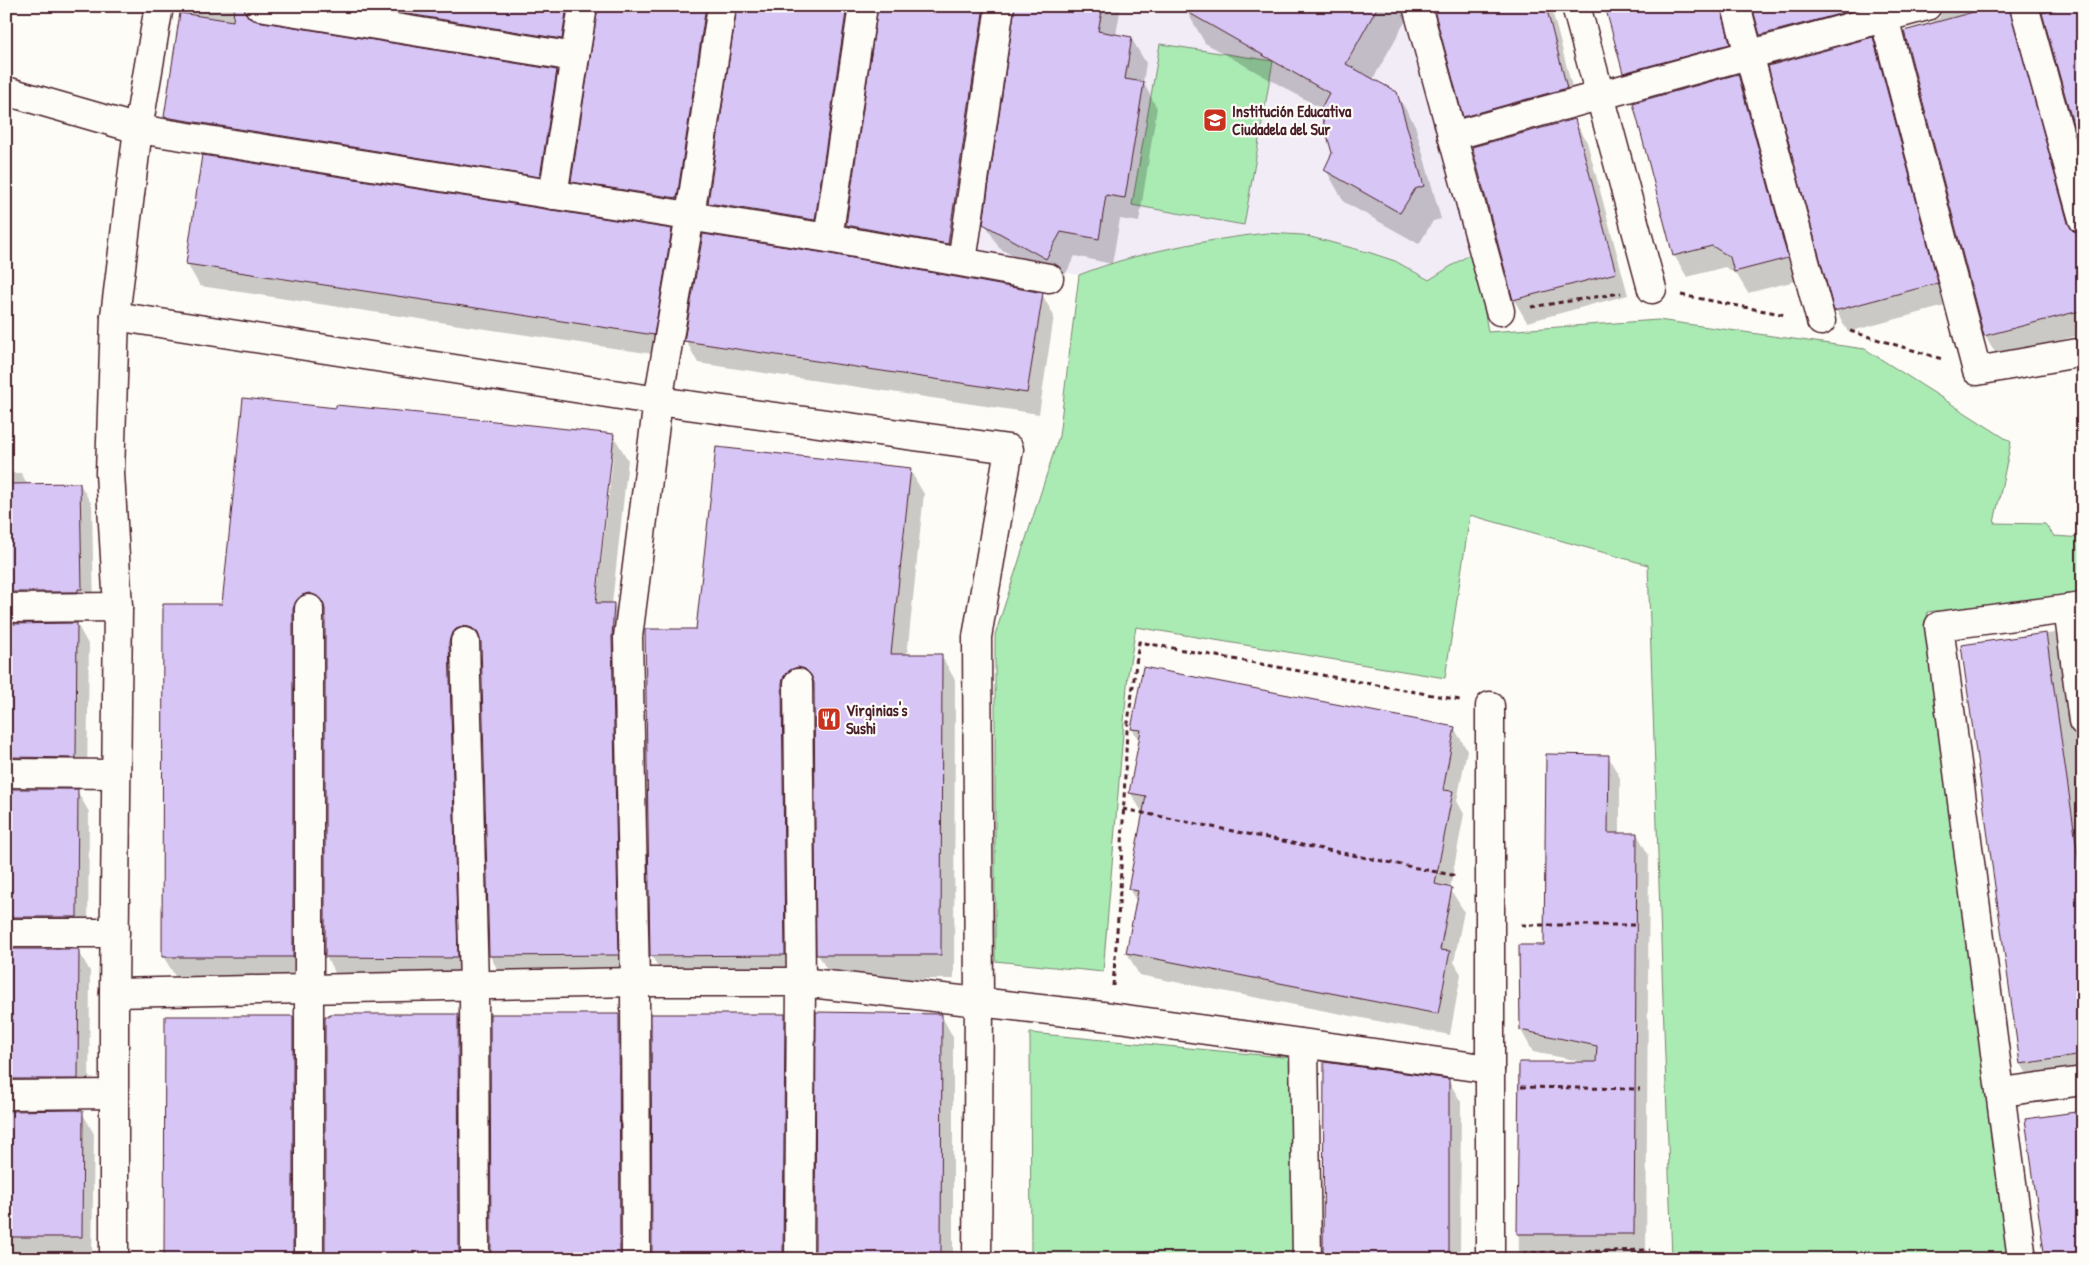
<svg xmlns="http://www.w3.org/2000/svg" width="2089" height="1265" font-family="'Patrick Hand',sans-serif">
	<rect width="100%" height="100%" fill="#fdfcf7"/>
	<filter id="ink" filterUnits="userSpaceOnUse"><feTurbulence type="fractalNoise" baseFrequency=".02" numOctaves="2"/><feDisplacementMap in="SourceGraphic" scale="10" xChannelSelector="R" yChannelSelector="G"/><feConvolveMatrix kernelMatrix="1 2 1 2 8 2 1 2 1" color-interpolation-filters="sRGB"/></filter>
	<g filter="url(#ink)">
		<polygon fill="#f2ecf7" points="1009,6 1408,6 1475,251 1429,280 1394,261 1371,253 1303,235 1267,233 1224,238 1107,264 1079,275 972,254"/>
		<g fill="#aaebb4" stroke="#7a8570">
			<polygon points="1160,44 1273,61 1244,225 1132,205"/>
			<path d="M1267 233 1303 235 1371 253 1395 261 1429 280 1475 251 1488 332 1658 320 1865 349 2011 442 1994 523 2045 524 2054 536 2083 538V594L1927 612 2010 1259H1672L1648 565 1470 515 1445 678 1136 627 1128 674 1103 972 995 961V635L1059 436 1079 275C1137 252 1205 240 1267 233Z"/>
			<polygon points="1030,1033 1293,1058 1293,1259 1031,1259"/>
		</g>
		<g fill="#0003" fill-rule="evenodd">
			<polygon points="183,6 1121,6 1116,35 1131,38 1146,63 1143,82 1157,108 1139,222 1120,219 1112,264 1075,256 1061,283 999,248 985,223 1016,15 1008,16 962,268 861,250 847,225 879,15 871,16 829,245 723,228 709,203 738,16 730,16 691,223 587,206 572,181 599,15 591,16 576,63 267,16 259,23 556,71 571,96 554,201 180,142 166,117"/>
			<polygon points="1189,6 1406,6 1410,13 1373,79 1396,93 1415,125 1441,219 1433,221 1419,244 1344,202 1326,170 1334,153 1322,109 1205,43 1186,10"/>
			<polygon points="1435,6 1551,6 1578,110 1477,138 1464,116"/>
			<polygon points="1607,6 2013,6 2020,26 2077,234 2083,235 2083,334 1998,357 1985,336 1905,30 1932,22 1939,18 1942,12 1936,12 1774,57 1761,35 1756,13 1745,12 1742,65 1637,94 1624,73"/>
			<polygon points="1872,38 1885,60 1949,305 1848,332 1836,310"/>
			<polygon points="1738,75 1750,97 1799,280 1748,293 1737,275 1725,267 1687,277 1674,255"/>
			<polygon points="1574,120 1587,142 1628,295 1527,322 1514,300 1473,148"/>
			<polygon points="671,230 684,252 666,356 200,286 187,264"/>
			<polygon points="1042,294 1054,316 1039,414 698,363 686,341"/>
			<path d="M613 435 628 460 612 604H614L628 629 632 980 504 981 490 956 482 651H480L471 654 466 981 340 982 326 957V619L323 618 316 620 307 981H178L163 956 223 605ZM610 457H613L596 609H594Z"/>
			<polygon points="910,470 924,494 907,655 941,655 955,680 954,979 832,979 818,954 815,692 813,692 804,694 799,979 666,980 651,955 646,630 697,630"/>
			<polygon points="6,473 21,473 28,485 80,484 92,505 94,610 6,620"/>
			<polygon points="77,624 89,646 87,779 6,785 6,625"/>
			<polygon points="2055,633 2067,654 2078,737 2083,737 2083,1078 2034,1085 2021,1064 1962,646"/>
			<polygon points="1454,728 1467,750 1457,801 1464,814 1450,889 1464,911 1454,962 1461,974 1450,1035 1139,975 1127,953 1137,902 1129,889 1144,815 1130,792 1140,742 1132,729"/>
			<polygon points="1608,756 1620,778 1620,834 1637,834 1649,856 1646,1259 1519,1259 1518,1184 1585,1062 1533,1052 1521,1030 1545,946"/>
			<polygon points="6,790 77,791 89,812 88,938 6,945"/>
			<polygon points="6,950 78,950 90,971 89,1100 6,1107"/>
			<polygon points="458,1015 470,1037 471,1259 326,1259"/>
			<polygon points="619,1015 631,1037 632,1259 492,1259"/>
			<polygon points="784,1015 797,1037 795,1259 653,1259"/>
			<polygon points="941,1015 953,1037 953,1259 816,1259"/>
			<polygon points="293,1018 305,1039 305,1259 165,1259"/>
			<polygon points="1448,1080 1461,1102 1460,1259 1324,1259"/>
			<polygon points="6,1112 82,1112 94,1134 92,1259 6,1259"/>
		</g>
		<g fill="#d7c5f6" stroke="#4a1f2b">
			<polygon points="234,6 244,6 245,12 249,18 257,21 557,70 540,177 164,117 180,13 233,21"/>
			<polygon points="359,6 567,6 562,39"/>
			<polygon points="598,6 706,6 677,198 571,182"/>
			<polygon points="737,6 847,6 815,220 708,203"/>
			<polygon points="878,6 984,6 948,244 846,225"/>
			<polygon points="1015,6 1103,6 1098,31 1132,37 1125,79 1144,82 1125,198 1106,195 1099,239 1061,232 1046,259 983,224"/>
			<polygon points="1177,6 1378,6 1346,64 1397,92 1424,186 1415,189 1400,213 1324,170 1332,153 1320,110 1329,93"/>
			<polygon points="1433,6 1546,6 1567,88 1463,117"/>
			<polygon points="1605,6 1721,6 1730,44 1623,73"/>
			<polygon points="1752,6 1866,6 1866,7 1760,35"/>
			<polygon points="1995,6 2009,6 2068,223 2072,230 2083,234 2083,310 1984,336 1904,31"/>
			<polygon points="2068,6 2083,6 2083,160 2042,13"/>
			<polygon points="1873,37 1938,283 1834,311 1768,66"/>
			<polygon points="1738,74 1788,258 1734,272 1730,257 1712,246 1673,256 1633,103"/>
			<polygon points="1575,119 1616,273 1513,300 1472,147"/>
			<polygon points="202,155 672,229 654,335 186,264"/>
			<polygon points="703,234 825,253 1043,293 1027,393 684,341"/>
			<polygon points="243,398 336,408 336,405 429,414 614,434 596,603 614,603 612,637 619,955 489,956 481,642 478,633 472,628 465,626 456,629 451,635 449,642 458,957 452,957 452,958 325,957 325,609 323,602 317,596 309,593 302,595 296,601 293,609 293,957 162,957 163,604 222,604"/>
			<polygon points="716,447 911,468 891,654 942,654 941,955 816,955 814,683 811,675 805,669 798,667 790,670 784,676 782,683 785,955 650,956 645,629 696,629"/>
			<polygon points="80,483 82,589 78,589 78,592 6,592 6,484"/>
			<polygon points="77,623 76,758 6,757 6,624"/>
			<polygon points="2046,633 2083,891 2083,1055 2020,1064 1961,645"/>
			<polygon points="1143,667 1455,727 1443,790 1453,791 1435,884 1452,888 1440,950 1450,951 1438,1014 1126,953 1138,891 1128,889 1146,796 1129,793 1141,730 1131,729"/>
			<polygon points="1546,754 1609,755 1608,833 1637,833 1634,1234 1517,1234 1519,1062 1596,1062 1597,1046 1520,1030 1519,945 1544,945"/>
			<polygon points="6,789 78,789 77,917 6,917"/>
			<polygon points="6,949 79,949 78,1079 6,1079"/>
			<polygon points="816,1012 942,1014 941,1259 815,1259"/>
			<polygon points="329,1014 458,1014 459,1259 325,1259 325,1016 329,1016"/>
			<polygon points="490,1014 619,1014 620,1259 491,1259"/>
			<polygon points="651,1014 785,1014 783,1259 652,1259"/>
			<polygon points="165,1016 293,1016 293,1259 164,1259"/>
			<polygon points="1324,1062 1449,1079 1449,1259 1323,1259"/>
			<polygon points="77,1110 83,1111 82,1237 6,1237 6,1111"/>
			<polygon points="2083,1111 2083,1259 2045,1259 2025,1119"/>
		</g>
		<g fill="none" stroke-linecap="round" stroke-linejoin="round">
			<g stroke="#4a1f2b" stroke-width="31">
				<g id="minor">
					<polyline points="259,6 575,57"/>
					<polyline points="1417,6 1500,311"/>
					<polyline points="1576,6 1652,289"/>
					<polyline points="1736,6 1821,321"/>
					<polyline points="1881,6 1977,371 2083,352"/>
					<polyline points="2024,6 2083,219"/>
					<polyline points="6,91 138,129 828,238 1049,278"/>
					<polyline points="1452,136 1927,6"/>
					<polyline points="553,195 583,6"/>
					<polyline points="828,238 863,6"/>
					<polyline points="962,261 1000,6"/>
					<polyline points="115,316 658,401 1009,449 977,637 979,1003 977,1259"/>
					<polyline points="6,608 118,607"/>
					<polyline points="309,609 309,1259"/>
					<polyline points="2068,609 2083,721"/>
					<polyline points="465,642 474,985 475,1259"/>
					<polyline points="798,683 801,982 799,1259"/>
					<polyline points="6,773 116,774"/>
					<polyline points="6,933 115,933"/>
					<polyline points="114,993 635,982 801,982 1111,1017 1490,1069"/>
					<polyline points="1304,1045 1307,1259"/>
					<polyline points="2002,1092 2083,1081"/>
					<polyline points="6,1095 114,1094"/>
					<polyline points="114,1259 114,993 118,607 110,473 115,316 138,129 159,6"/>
					<polyline points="636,1259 635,982 628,637 658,401 690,216 722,6"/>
					<polyline points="1490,1259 1490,706"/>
					<polyline points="2022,1259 1939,626 2083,607"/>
				</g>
			</g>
			<g stroke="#4a1f2b" stroke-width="3" stroke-dasharray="5 4" stroke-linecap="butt">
				<polyline points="1681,295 1786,315"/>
				<polyline points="1531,307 1621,293"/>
				<polyline points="1850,331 1942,359"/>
				<polyline points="1123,809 1457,876"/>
				<polyline points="1521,925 1635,925"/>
				<polyline points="1113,986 1120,891 1127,730 1139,642 1460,700"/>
				<polyline points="1521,1087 1640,1089"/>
				<polyline points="1523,1253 1650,1250"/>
			</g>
			<use href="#minor" stroke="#fdfcf7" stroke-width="28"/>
		</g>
	</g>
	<defs>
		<g id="university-square" transform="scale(1.25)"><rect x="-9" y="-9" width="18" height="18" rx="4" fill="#c8321e" stroke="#fdfcf7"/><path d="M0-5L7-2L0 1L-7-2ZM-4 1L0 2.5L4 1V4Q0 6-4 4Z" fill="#fff"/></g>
		<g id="restaurant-square" transform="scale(1.25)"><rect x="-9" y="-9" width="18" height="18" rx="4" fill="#c8321e" stroke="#fdfcf7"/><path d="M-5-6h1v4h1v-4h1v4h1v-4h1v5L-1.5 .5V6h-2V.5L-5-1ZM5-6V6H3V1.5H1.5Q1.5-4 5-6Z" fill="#fff"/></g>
	</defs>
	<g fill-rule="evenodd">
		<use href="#university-square" x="1215" y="120"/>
		<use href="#restaurant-square" x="829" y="719"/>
	</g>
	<g text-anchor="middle" stroke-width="4.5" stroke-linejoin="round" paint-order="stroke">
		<g font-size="16" font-weight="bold" fill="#4a1f2b" stroke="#fdfcf7" text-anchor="start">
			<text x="1232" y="117">Institución Educativa<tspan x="1232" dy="18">Ciudadela del Sur</tspan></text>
			<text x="846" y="716">Virginias's<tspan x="846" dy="18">Sushi</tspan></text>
		</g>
	</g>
	<rect width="2089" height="1265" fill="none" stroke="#fdfcf7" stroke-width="25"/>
	<rect x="12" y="12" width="2064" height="1240" fill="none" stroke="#4a1f2b" stroke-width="2" filter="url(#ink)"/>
</svg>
